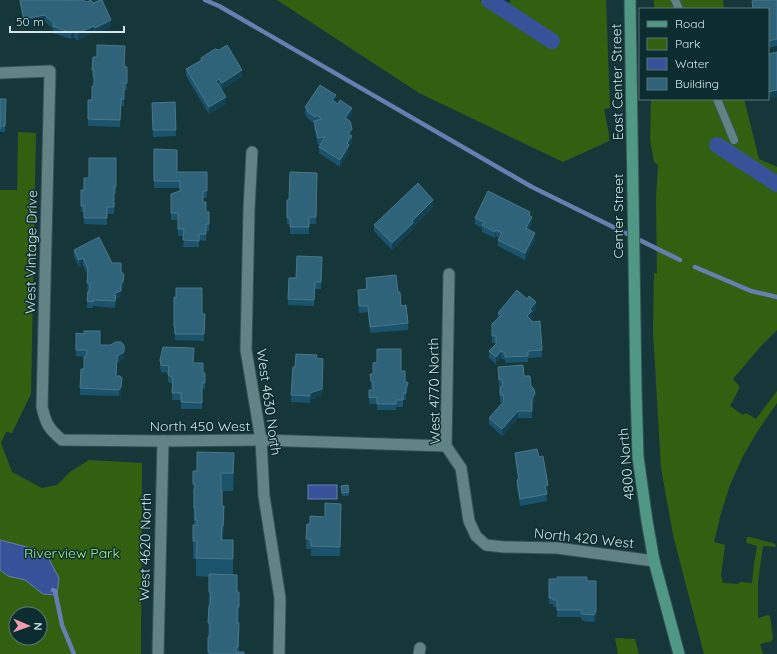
<svg xmlns="http://www.w3.org/2000/svg" width="777" height="654" font-family="Quicksand,sans-serif">
	<rect width="100%" height="100%" fill="#16373a"/>
	<g fill="#326011" fill-rule="evenodd">
		<polygon points="277,0 479,0 503,14 511,0 606,0 610,108 604,109 609,134 609,141 563,162 419,93"/>
		<polygon points="654,0 723,0 724,9 654,9"/>
		<polygon points="651,99 744,99 759,159 777,167 777,330 761,346 733,379 739,386 739,389 730,406 743,415 746,413 756,419 777,391 777,403 759,429 743,456 730,485 721,513 714,542 725,545 721,576 723,583 738,584 740,582 752,583 754,564 757,546 747,543 746,542 747,537 750,537 773,543 776,545 775,547 763,546 758,582 758,618 768,615 770,616 773,638 772,641 760,644 763,654 704,654 673,535 661,468 653,331 654,272 657,274 656,200 658,165 654,162 650,139"/>
		<path d="M18 132 36 133 31 394 12 433 6 432 1 443 12 472 42 488 57 485 70 472 89 460 142 463 141 654H0V190H17V202ZM16 614H40V638H16Z"/>
		<polygon points="615,638 635,639 639,654 618,654"/>
	</g>
	<g fill="#385299" stroke="#667eb0">
		<rect x="308" y="485" width="29" height="14"/>
		<polygon points="0,540 31,548 48,557 59,578 57,595 43,594 25,580 8,576 0,570"/>
	</g>
	<g fill="none" stroke-linecap="round" stroke-linejoin="round">
		<g stroke="#667eb0" stroke-width="4.5">
			<polyline points="205,0 219,6 532,187 680,260"/>
			<polyline points="695,267 751,291 777,297"/>
			<polyline points="53,590 55,591 62,625 74,654"/>
		</g>
		<g stroke="#385299" stroke-width="16">
			<polyline points="489,0 552,41"/>
			<polyline points="717,145 777,184"/>
		</g>
		<g stroke="#375254" stroke-width="10">
			<g id="service">
				<polyline points="675,0 679,9"/>
				<polyline points="717,99 734,140"/>
			</g>
		</g>
		<g stroke="#375254" stroke-width="13">
			<g id="minor">
				<path d="M0 73 50 71 42 407C46 424 48 428 62 440L163 441 261 440 446 446"/>
				<polyline points="252,152 249,209 246,350 261,440 264,496 280,598 279,654"/>
				<polyline points="449,274 446,446 461,468 469,521 476,536 486,545 504,547 557,548 654,561"/>
				<polyline points="158,654 163,441"/>
				<polyline points="419,654 420,648"/>
			</g>
		</g>
		<g stroke="#375254" stroke-width="13">
			<polyline id="primary" points="630,0 636,389 638,457 647,521 654,561 679,654"/>
		</g>
		<use href="#service" stroke="#618385" stroke-width="8"/>
		<use href="#minor" stroke="#618385" stroke-width="11"/>
		<use href="#primary" stroke="#509785" stroke-width="11"/>
	</g>
	<g fill="#1c536c">
		<polygon points="20,0 70,1 87,2 93,3 111,26 95,34 94,32 78,40 74,38 71,39 53,33 53,29 45,21 24,26 20,5"/>
		<polygon points="777,0 777,46 768,48 768,9 752,9 752,1"/>
		<polygon points="93,57 124,67 127,67 127,90 124,90 124,106 121,106 120,127 88,126 88,100 92,100 94,86 94,77 92,77"/>
		<polygon points="201,58 242,77 222,89 219,85 219,86 226,104 209,114 186,76 186,69 201,60"/>
		<polygon points="0,99 6,99 5,132 0,132"/>
		<polygon points="175,102 176,136 153,137 152,103"/>
		<polygon points="336,102 335,103 352,115 348,120 352,129 352,143 349,147 349,151 340,167 319,153 319,147 320,145 318,145 314,128 314,123 307,118 307,116 305,114 305,107"/>
		<polygon points="154,149 177,172 207,172 207,198 203,198 203,202 206,212 209,212 209,231 206,231 206,241 199,240 199,247 183,247 184,236 178,236 178,220 171,220 171,213 180,191 180,188 154,188"/>
		<polygon points="116,158 116,194 114,194 114,214 107,214 107,225 84,224 84,212 81,212 81,190 84,190 89,178"/>
		<polygon points="317,173 316,224 309,224 309,234 290,234 290,224 287,224 287,218 289,200"/>
		<polygon points="433,207 413,227 413,229 392,250 374,231 374,225"/>
		<polygon points="530,216 532,223 529,230 535,240 525,260 498,246 498,240 499,238 496,236 495,238 482,232 482,228 475,224 475,218"/>
		<polygon points="74,250 112,263 121,271 124,281 123,287 121,290 121,297 116,299 115,308 93,306 93,308 87,308 87,301 89,289 87,289 88,275 83,265 79,267 74,257"/>
		<polygon points="322,257 321,289 315,289 314,306 288,305 289,278 296,278"/>
		<polygon points="366,278 398,292 401,306 408,323 408,330 370,333 368,312 359,313 358,297 358,290 366,289"/>
		<polygon points="176,298 202,314 205,314 204,341 175,340 175,334 174,334 174,327"/>
		<polygon points="527,299 536,309 532,314 532,318 530,319 542,350 542,357 528,358 528,362 505,363 505,360 501,358 496,364 489,358 489,351 496,344 496,343 492,343 492,324 498,318 498,313"/>
		<polygon points="76,333 100,345 124,352 124,358 119,362 117,362 116,376 121,394 119,396 80,395 81,369 84,369 86,357 76,356"/>
		<polygon points="317,358 323,365 322,395 310,400 310,403 291,402 291,395 295,367"/>
		<polygon points="160,360 194,363 203,373 205,373 205,389 202,389 202,409 181,409 181,400 172,400 173,384 168,382 168,373 161,372 160,366"/>
		<polygon points="498,367 524,376 531,386 535,401 532,405 532,418 518,418 502,436 489,424 489,418 503,402 500,402 500,387 502,387 502,386 499,386"/>
		<polygon points="401,371 405,381 408,383 407,393 406,395 406,400 403,400 403,407 396,407 396,410 377,410 377,404 369,404 369,390 373,390 373,388 371,388 370,374"/>
		<polygon points="515,453 539,457 548,492 546,492 547,501 520,506 517,486 517,480 518,480 515,459"/>
		<polygon points="193,471 234,471 233,491 222,491 222,506 224,506 223,540 233,540 233,575 237,592 239,592 239,652 244,654 208,654 209,577 196,576 196,559 193,559 193,525 194,525"/>
		<polygon points="348,485 349,496 342,496 341,486"/>
		<polygon points="341,504 340,556 311,556 311,549 306,549 307,524 310,524 325,517"/>
		<polygon points="549,579 596,581 596,619 594,622 583,621 581,619 581,617 557,617 557,607 553,607 553,604 549,604"/>
	</g>
	<g fill="#114153">
		<polygon points="45,15 45,21 24,26 24,19"/>
		<polygon points="111,20 111,26 95,34 95,28"/>
		<polygon points="94,26 94,32 78,40 78,33"/>
		<polygon points="74,31 74,38 71,39 71,33"/>
		<polygon points="242,70 242,77 222,89 222,83"/>
		<polygon points="219,79 219,85 216,88 216,81"/>
		<polygon points="777,90 777,97 768,99 768,92"/>
		<polygon points="336,95 336,102 332,107 332,100"/>
		<polygon points="226,97 226,104 209,114 209,107"/>
		<polygon points="352,108 352,115 345,125 345,118"/>
		<polygon points="352,129 352,136 348,134"/>
		<polygon points="352,136 352,143 349,147 349,151 340,167 340,160 347,143"/>
		<polygon points="433,200 433,207 413,227 413,229 392,250 392,243 412,221"/>
		<polygon points="532,217 532,223 526,235 526,228"/>
		<polygon points="496,230 496,236 495,238 495,232"/>
		<polygon points="535,233 535,240 525,260 525,253"/>
		<polygon points="83,258 83,265 79,267 79,260"/>
		<polygon points="124,275 123,287 121,290 121,284"/>
		<polygon points="121,291 121,297 116,299 115,308 115,299 113,301 113,295 115,293"/>
		<polygon points="536,302 536,309 532,314 532,318 527,323 527,316 530,309"/>
		<polygon points="124,345 124,358 119,362 119,355"/>
		<polygon points="501,351 501,358 496,364 496,357"/>
		<polygon points="323,359 322,395 310,400 310,393"/>
		<polygon points="122,378 121,394 119,396 119,390"/>
		<polygon points="407,386 407,393 406,395 406,388"/>
		<polygon points="535,394 535,401 532,405 532,398"/>
		<polygon points="518,411 518,418 502,436 502,429"/>
		<polygon points="548,485 548,492 545,492 545,486"/>
		<polygon points="596,612 596,619 594,622 594,615"/>
	</g>
	<g fill="#2f6379" stroke="#49778a">
		<polygon points="20,0 68,0 70,1 70,0 82,0 87,2 91,0 93,3 100,0 102,0 111,20 95,28 94,26 78,33 74,31 71,33 53,26 54,23 45,15 24,19"/>
		<polygon points="758,0 777,0 777,39 768,41 768,9 753,9 752,1"/>
		<polygon points="97,45 125,46 124,66 127,67 127,83 124,83 124,99 121,99 120,120 88,119 88,100 92,100 92,86 94,86 94,70 92,70 93,57 97,57"/>
		<polygon points="227,45 242,70 222,83 219,79 216,81 226,97 209,107 186,69 202,60 201,58 215,49 219,50"/>
		<polygon points="777,52 777,90 768,92 768,54"/>
		<polygon points="320,85 336,95 332,100 338,104 340,100 352,108 345,118 350,121 352,129 348,134 352,136 347,143 349,145 340,160 319,147 325,137 318,138 314,121 322,119 316,115 315,117 307,111 308,110 305,107"/>
		<polygon points="0,99 6,99 5,126 0,126 0,129"/>
		<polygon points="175,102 176,130 153,130 152,103"/>
		<polygon points="154,149 177,150 177,172 207,172 207,191 203,191 203,202 206,202 206,212 209,212 209,224 206,224 206,234 199,234 199,241 183,240 184,229 178,229 178,213 171,213 171,194 180,191 180,181 154,181"/>
		<polygon points="89,158 116,158 116,187 114,187 114,207 107,207 107,218 84,218 84,206 81,206 81,190 84,190 84,178 89,178"/>
		<polygon points="290,172 317,173 316,217 309,217 309,227 290,227 290,218 287,218 287,200 289,200"/>
		<polygon points="418,183 433,200 412,221 413,223 392,243 374,225"/>
		<polygon points="488,191 530,212 529,215 532,217 526,228 535,233 525,253 498,240 502,233 496,230 495,232 482,225 484,222 475,218"/>
		<polygon points="99,237 112,263 121,263 121,271 124,275 123,281 121,284 121,291 115,293 113,295 116,295 115,301 93,300 93,302 87,301 88,291 89,291 90,283 87,283 88,269 83,258 79,260 74,250"/>
		<polygon points="297,256 322,257 321,282 315,282 314,300 288,299 289,278 296,278"/>
		<polygon points="396,275 398,292 400,292 401,306 406,305 408,323 370,327 368,306 359,306 358,290 367,289 366,278"/>
		<polygon points="176,288 202,288 202,314 205,314 204,334 175,334 175,327 174,327 174,297 176,298"/>
		<polygon points="517,290 527,299 529,296 536,302 530,309 532,311 527,316 533,322 540,321 542,350 528,351 528,356 505,357 505,353 501,351 496,357 489,351 496,344 496,336 492,336 492,324 501,315 498,313"/>
		<polygon points="84,331 100,331 100,345 111,345 115,342 121,342 124,345 124,352 119,355 117,356 116,376 120,376 122,378 121,387 119,390 80,388 81,369 84,369 84,357 86,357 87,350 76,350 76,333 84,334"/>
		<polygon points="163,347 194,348 193,363 203,363 203,373 205,373 205,383 202,383 202,403 181,402 181,393 172,393 173,378 168,375 169,366 161,365 160,360"/>
		<polygon points="377,349 401,349 401,371 405,371 405,381 408,383 407,386 406,388 406,393 403,393 403,400 396,400 396,404 377,404 377,397 369,398 369,390 373,390 373,381 371,381 370,374 373,374 373,363 377,362"/>
		<polygon points="296,354 317,355 316,358 323,359 322,389 310,393 310,396 291,395 293,367 295,367"/>
		<polygon points="523,365 524,376 530,376 531,386 534,389 535,394 532,398 532,411 518,411 502,429 489,418 504,401 503,395 500,395 500,387 503,386 502,379 499,380 498,367"/>
		<polygon points="537,449 539,457 543,456 548,485 545,486 547,494 520,499 517,480 519,479 515,453"/>
		<polygon points="197,452 234,453 233,473 221,473 221,490 222,490 222,506 224,506 223,526 222,526 221,540 233,540 233,559 196,558 197,541 193,541 193,525 197,525 197,520 195,520 195,508 194,508 194,489 195,489 195,484 193,484 193,471 197,471"/>
		<polygon points="348,485 349,492 342,493 341,486"/>
		<polygon points="325,503 341,504 340,547 311,546 311,539 306,539 307,524 310,524 310,516 325,517"/>
		<polygon points="209,574 237,575 237,592 239,592 239,607 237,607 237,623 239,623 238,647 236,647 236,652 244,652 244,654 210,654 210,652 208,652 208,637 210,637 210,623 208,623 209,606 210,606 211,592 209,592"/>
		<polygon points="557,577 587,577 587,581 596,581 596,612 594,615 583,614 581,613 581,610 557,610 557,600 553,600 553,598 549,598 549,579 557,579"/>
	</g>
	<g text-anchor="middle" stroke-width="3" stroke-linejoin="round" paint-order="stroke">
		<g font-size="14" fill="#d2e4e5" stroke="#0b2d2f">
			<text transform="translate(617 82) rotate(-91)" y="5">East Center Street</text>
			<text transform="translate(618 216) rotate(-90)" y="5">Center Street</text>
			<text transform="translate(31 252) rotate(-89)" y="5">West Vintage Drive</text>
			<text transform="translate(434 391) rotate(-91)" y="5">West 4770 North</text>
			<text transform="translate(269 402) rotate(82)" y="5">West 4630 North</text>
			<text x="200" y="431">North 450 West</text>
			<text transform="translate(626 464) rotate(-95)" y="5">4800 North</text>
			<text transform="translate(584 538) rotate(6)" y="5">North 420 West</text>
			<text transform="translate(145 547) rotate(-89)" y="5">West 4620 North</text>
		</g>
		<g font-size="14" fill="#a8ec85" stroke="#0b2d2f">
			<text x="72" y="558">Riverview Park</text>
		</g>
	</g>
	<rect x="639" y="8" width="130" height="92" fill="#0b2d2f" stroke="#5b7678"/>
	<rect x="647" y="21" width="20" height="6" fill="#509785" stroke="#5b7678"/>
	<text x="675" y="28" font-size="12" fill="#d2e4e5">Road</text>
	<rect x="647" y="38" width="20" height="12" fill="#326011" stroke="#5b7678"/>
	<text x="675" y="48" font-size="12" fill="#d2e4e5">Park</text>
	<rect x="647" y="58" width="20" height="12" fill="#385299" stroke="#5b7678"/>
	<text x="675" y="68" font-size="12" fill="#d2e4e5">Water</text>
	<rect x="647" y="78" width="20" height="12" fill="#2f6379" stroke="#5b7678"/>
	<text x="675" y="88" font-size="12" fill="#d2e4e5">Building</text>
	<g transform="translate(28 626) rotate(92)"><circle r="19" fill="#0b2d2f" stroke="#5b7678"/>
	<path d="M0-3L7 15L0 10L-7 15Z" fill="#f29aae"/>
	<text y="-6" font-size="11" font-weight="bold" text-anchor="middle" fill="#d2e4e5">N</text>
	</g>
	<path d="M10 26v6h114v-6" fill="none" stroke="#d2e4e5" stroke-width="2"/>
	<text x="16" y="26" font-size="12" fill="#d2e4e5" stroke="#0b2d2f" stroke-width="3" paint-order="stroke">50 m</text>
</svg>
